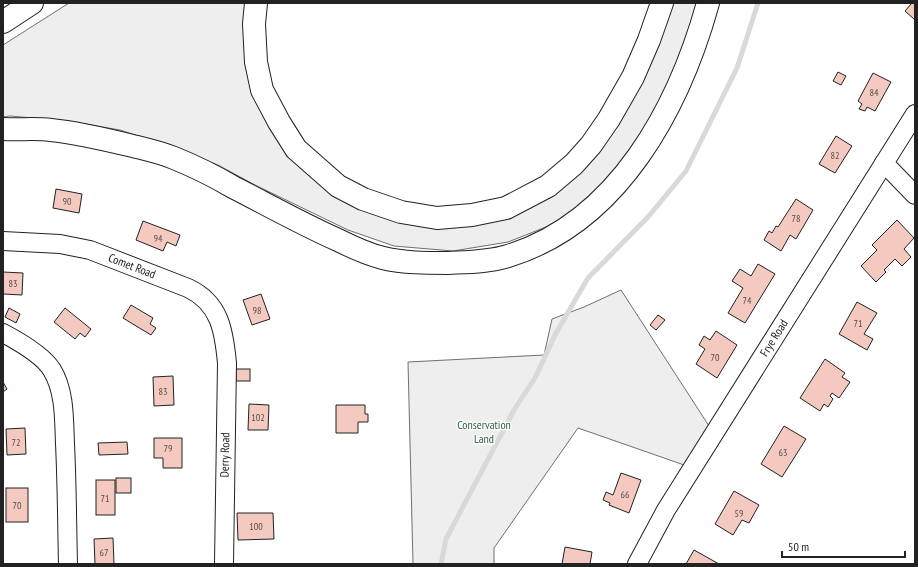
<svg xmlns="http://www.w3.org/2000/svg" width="918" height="567" font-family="'PT Sans Narrow',sans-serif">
	<rect width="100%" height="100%" fill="#fff"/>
	<g fill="#eee" stroke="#6f6f6f">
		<polygon points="69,3 249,3 268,115 382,213 529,202 624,112 648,70 664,30 672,3 703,3 651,127 590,199 556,223 508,242 453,251 394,246 348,230 253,184 218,165 177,149 120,130 68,121 10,116 3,117 3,45"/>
		<polygon points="621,290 709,426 687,466 578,428 494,548 494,564 413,564 408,362 544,355 552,319 584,307"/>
	</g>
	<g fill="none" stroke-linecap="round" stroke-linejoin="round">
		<polyline stroke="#d9d9d9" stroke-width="5" points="441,564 446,539 514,410 535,378 556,333 588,278 648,217 686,171 737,68 758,3"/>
	</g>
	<g fill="#f3c9c0" stroke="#222">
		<polygon points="912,3 915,3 915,20 905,11"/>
		<polygon points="838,72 846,76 841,85 833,81"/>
		<polygon points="873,73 891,82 875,111 867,107 865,111 859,109 862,104 858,101"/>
		<polygon points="836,136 852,146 835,173 819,164"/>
		<polygon points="56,189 82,194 79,213 53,208"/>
		<polygon points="796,199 813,210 796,239 790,235 781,251 764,240 769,231 772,233 776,226 778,227"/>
		<polygon points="897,220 914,238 904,249 911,257 902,266 895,259 884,270 886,272 876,282 861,266 877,250 872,245"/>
		<polygon points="143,221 180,235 176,246 167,242 163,251 136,240"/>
		<polygon points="758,264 775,274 745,323 728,313 743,288 732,281 740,269 751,276"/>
		<polygon points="3,272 23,273 22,295 3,294"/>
		<polygon points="261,294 270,319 252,325 243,300"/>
		<polygon points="857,302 877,313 864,334 873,339 867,350 839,334"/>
		<polygon points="131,305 153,318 150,324 156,328 151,335 123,318"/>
		<polygon points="9,308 20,314 16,323 5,317"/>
		<polygon points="65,308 91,329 85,337 80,333 75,339 54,322"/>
		<polygon points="658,315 665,320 656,330 650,325"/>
		<polygon points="716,331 737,345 717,378 696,364 705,349 699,345 704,336 710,340"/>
		<polygon points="825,359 845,373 842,377 850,382 839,398 832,393 830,396 833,399 828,407 824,404 820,411 800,398"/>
		<rect x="236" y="369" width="14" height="12"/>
		<polygon points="173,376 174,405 154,406 153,377"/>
		<polygon points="3,382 7,389 3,392"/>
		<polygon points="249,404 269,405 268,430 248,430"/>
		<polygon points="336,405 365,405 365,414 368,414 368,422 358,422 358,433 336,433"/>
		<polygon points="784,426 806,439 782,477 761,464"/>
		<polygon points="25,428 26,454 7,455 6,429"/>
		<polygon points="154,438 182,438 182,468 163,468 163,458 154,458"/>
		<polygon points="127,442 128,454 99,455 98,443"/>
		<polygon points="621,473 641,480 629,513 609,505 610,503 603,500 606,492 613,495"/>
		<rect x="116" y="478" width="15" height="15"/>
		<rect x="96" y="480" width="19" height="35"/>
		<rect x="6" y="488" width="22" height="34"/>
		<polygon points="734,491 759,505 749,523 742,520 733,535 715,524"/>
		<polygon points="237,513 273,513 274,539 238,540"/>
		<polygon points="113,538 114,564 95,564 94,539"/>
		<polygon points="565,547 592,552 590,564 562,564"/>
		<polygon points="694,550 719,564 686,564"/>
	</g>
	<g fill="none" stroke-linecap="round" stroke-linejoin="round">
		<g stroke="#222" stroke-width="20">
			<g id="minor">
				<polyline points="884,163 915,195"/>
				<path d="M3 241 60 244 90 250 188 288C220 303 224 331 227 363L224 564"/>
				<path d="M3 333C18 341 43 355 52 370 65 391 64 420 65 444 67 484 67 524 68 564"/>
				<polyline points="637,564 666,510 915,114"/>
			</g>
		</g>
		<g stroke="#222" stroke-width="24">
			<g id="highway">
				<polyline points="256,3 254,24 256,62 262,90 279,122 296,149 338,186 363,199 401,212 437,218 472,215 506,208 548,186 574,164 591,145 609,119 633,77 649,40 662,3"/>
				<polyline points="3,22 32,3"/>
				<path d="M3 129C19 130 35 128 51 130 80 133 108 140 137 147 149 150 162 153 174 158 194 166 214 176 233 187 268 205 302 224 338 240 352 247 367 254 383 258 404 263 426 263 448 263 468 262 489 262 508 256 619 222 679 107 708 3"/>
			</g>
		</g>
		<use href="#minor" stroke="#fff" stroke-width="18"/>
		<use href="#highway" stroke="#fff" stroke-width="22"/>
	</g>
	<g text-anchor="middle" stroke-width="3" stroke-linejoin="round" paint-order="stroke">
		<g font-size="10" fill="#564c4a">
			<text x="874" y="96">84</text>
			<text x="835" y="159">82</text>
			<text x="67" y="205">90</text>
			<text x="796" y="222">78</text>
			<text x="158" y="242">94</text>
			<text x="13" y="287">83</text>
			<text x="747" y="304">74</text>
			<text x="257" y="314">98</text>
			<text x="858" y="327">71</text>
			<text x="715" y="361">70</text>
			<text x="163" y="395">83</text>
			<text x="258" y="421">102</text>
			<text x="16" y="446">72</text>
			<text x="168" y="452">79</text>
			<text x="783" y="456">63</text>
			<text x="625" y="498">66</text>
			<text x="105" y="502">71</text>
			<text x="17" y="509">70</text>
			<text x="739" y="517">59</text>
			<text x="256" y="530">100</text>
			<text x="104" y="556">67</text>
		</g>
		<g font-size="12" fill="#222" stroke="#fff">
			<text transform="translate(132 266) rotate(21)" y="4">Comet Road</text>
			<text transform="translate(774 338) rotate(-58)" y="4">Frye Road</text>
			<text transform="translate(225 455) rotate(-89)" y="4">Derry Road</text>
		</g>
		<g font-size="12" fill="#2f5e38" stroke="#fff">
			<text x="484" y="429">Conservation<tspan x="484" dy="14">Land</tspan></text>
		</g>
	</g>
	<rect width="918" height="567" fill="none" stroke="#222222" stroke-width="8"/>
	<path d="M782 551v6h123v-6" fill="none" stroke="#222222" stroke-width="2"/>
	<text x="788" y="551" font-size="12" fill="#222222" stroke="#ffffff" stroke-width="3" paint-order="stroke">50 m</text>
</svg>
